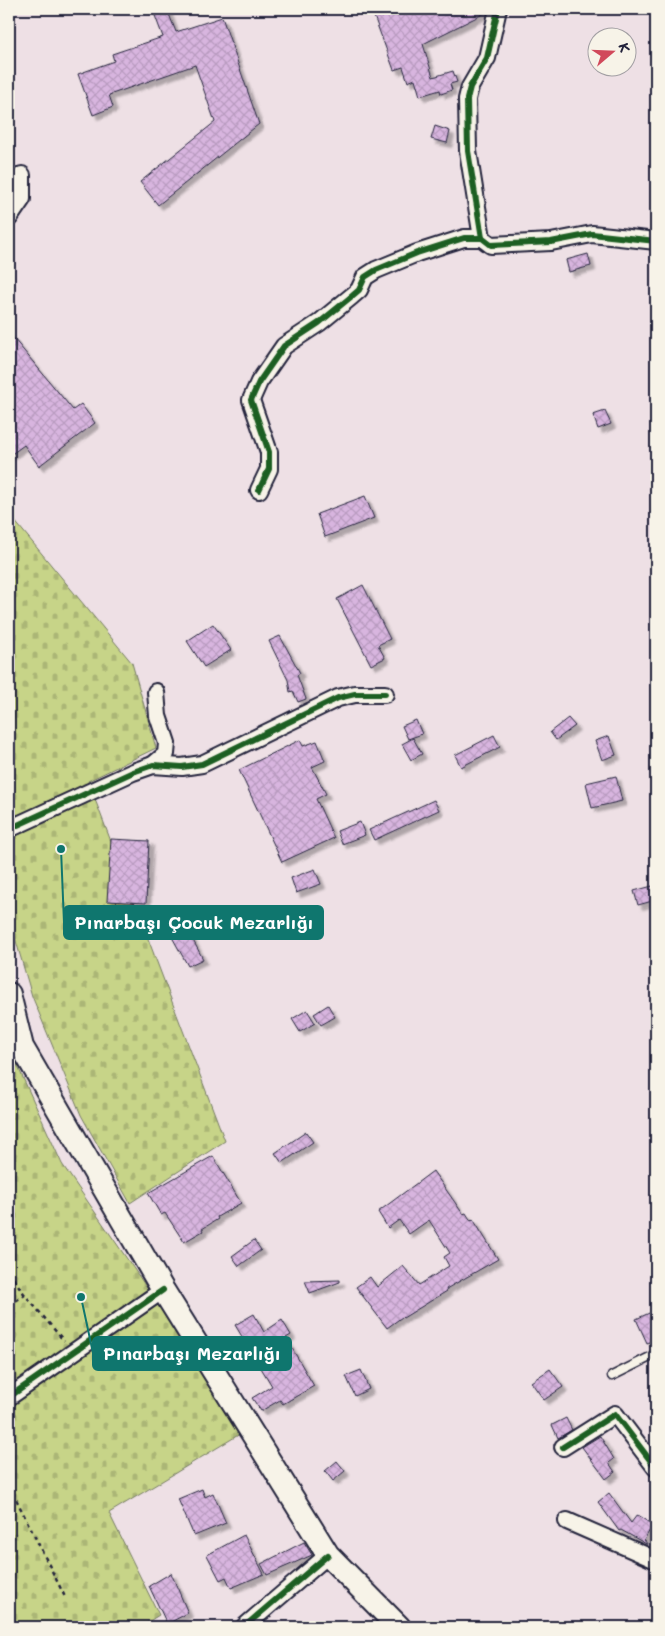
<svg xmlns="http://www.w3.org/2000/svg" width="665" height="1636" font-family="Mali,sans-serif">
	<defs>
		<pattern id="cemetery-stones" width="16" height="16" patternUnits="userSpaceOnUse" patternTransform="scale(1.25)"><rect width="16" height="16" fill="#c7d488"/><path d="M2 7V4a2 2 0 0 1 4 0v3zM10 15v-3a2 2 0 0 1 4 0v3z" fill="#abb676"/></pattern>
		<pattern id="building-cross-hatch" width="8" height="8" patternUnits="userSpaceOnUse" patternTransform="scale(1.25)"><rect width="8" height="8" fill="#d8b5df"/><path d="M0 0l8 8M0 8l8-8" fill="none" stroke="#b99bc0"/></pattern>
		<filter id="shadow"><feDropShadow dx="4.5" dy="4.5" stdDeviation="1" flood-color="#0004"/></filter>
	</defs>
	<rect width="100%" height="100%" fill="#eee0e5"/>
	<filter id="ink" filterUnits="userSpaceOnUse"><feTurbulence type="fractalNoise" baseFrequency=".02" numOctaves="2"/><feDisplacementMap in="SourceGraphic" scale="10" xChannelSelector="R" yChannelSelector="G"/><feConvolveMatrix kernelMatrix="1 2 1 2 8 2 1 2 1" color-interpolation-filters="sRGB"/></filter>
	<g filter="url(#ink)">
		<g fill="url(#cemetery-stones)" stroke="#747b62">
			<polygon points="9,514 132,663 156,748 88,781 225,1141 130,1203 81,1115 32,996 9,917"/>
			<polygon points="9,1047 62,1164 245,1431 109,1513 159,1615 140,1627 9,1627"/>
		</g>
		<g fill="url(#building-cross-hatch)" stroke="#22223b" filter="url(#shadow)">
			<polygon points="167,9 176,32 222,17 259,124 158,205 140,182 215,122 195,65 109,95 113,107 93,115 78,74 114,61 112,54 163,37 154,13"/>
			<polygon points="378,9 488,9 487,12 423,44 433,77 453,71 457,82 450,84 452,90 441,94 440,90 420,96 415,79 408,82 403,67 394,70 372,11"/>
			<polygon points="435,126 450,131 447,143 431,139"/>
			<polygon points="588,254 591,266 569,272 566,260"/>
			<polygon points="9,333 73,410 81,404 95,423 39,466 24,445 9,456"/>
			<polygon points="605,411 611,424 598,429 593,415"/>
			<polygon points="365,496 374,518 325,537 317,514"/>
			<polygon points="363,585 390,639 378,645 385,658 371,665 337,599"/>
			<polygon points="213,624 231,650 204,667 187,641"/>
			<polygon points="280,636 300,673 297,675 306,699 298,702 293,691 290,692 288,680 269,641"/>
			<polygon points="568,718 575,726 556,740 550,732"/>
			<polygon points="416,720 422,734 408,739 402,726"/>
			<polygon points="494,735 500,747 461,767 455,755"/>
			<polygon points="609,736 616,755 602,760 595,741"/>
			<polygon points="413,738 422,754 411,760 402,744"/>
			<polygon points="300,740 303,746 317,741 325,761 312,767 326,794 316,799 334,838 282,862 239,770"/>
			<polygon points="616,776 622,801 592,808 586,783"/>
			<polygon points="434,800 439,810 374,840 369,830"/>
			<polygon points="360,822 365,835 342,844 337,831"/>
			<polygon points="111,839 149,841 146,903 107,901"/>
			<polygon points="315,869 321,884 296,893 291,878"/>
			<polygon points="656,885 656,900 638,905 634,891"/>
			<polygon points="187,929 203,959 188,966 172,937"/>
			<polygon points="328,1005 335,1017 321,1025 314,1014"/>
			<polygon points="307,1010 315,1023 300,1032 292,1019"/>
			<polygon points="306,1132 313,1142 282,1163 275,1153"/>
			<polygon points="213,1156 241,1203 217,1217 218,1219 202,1229 203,1231 184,1242 165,1213 161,1215 148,1193"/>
			<polygon points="433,1171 463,1214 466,1213 471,1221 473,1219 498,1259 446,1289 447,1291 403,1318 402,1317 387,1328 356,1287 370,1277 377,1287 403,1266 419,1285 449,1266 444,1257 450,1253 429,1220 409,1234 399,1220 388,1228 378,1212"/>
			<polygon points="254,1240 261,1250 239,1266 232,1256"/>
			<polygon points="340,1280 340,1282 310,1293 305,1281"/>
			<polygon points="656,1310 656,1339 647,1343 636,1319"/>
			<polygon points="254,1314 264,1332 282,1320 291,1335 286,1338 314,1386 283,1404 280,1400 261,1411 252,1398 272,1386 235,1325"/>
			<polygon points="550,1369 563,1387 544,1400 531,1382"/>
			<polygon points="361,1370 369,1389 355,1396 346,1376"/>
			<polygon points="566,1418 572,1430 558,1438 552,1425"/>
			<polygon points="600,1436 614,1459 609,1463 615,1472 606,1479 582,1447"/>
			<polygon points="337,1461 345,1471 333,1481 325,1471"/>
			<polygon points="202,1489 205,1497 213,1493 226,1523 194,1536 178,1499"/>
			<polygon points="609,1493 631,1523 637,1515 653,1525 644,1540 648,1545 621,1530 619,1531 598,1502"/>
			<polygon points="244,1535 264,1574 231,1588 226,1577 220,1580 207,1555"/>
			<polygon points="304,1542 312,1555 267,1575 261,1564"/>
			<polygon points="171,1573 188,1613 167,1624 149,1586"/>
		</g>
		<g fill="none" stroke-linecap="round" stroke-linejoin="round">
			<g stroke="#22223b" stroke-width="11">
				<polyline id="service" points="612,1376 656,1354"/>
			</g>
			<g stroke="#22223b" stroke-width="20">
				<g id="minor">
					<polyline points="498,9 487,58 470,87 467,99 468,151 482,238 491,245 551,242 592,234 656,241"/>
					<polyline points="9,218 22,199 22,175"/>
					<polyline points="259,490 269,469 269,452 251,400 259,382 284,346 319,323 352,296 359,290 365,277 376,270 417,253 464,238 482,238"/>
					<polyline points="153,765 166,754 167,743 158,716 156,692"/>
					<polyline points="9,829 133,772 153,765 182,767 202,764 338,698 355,694 385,694"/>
					<polyline points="9,1397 163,1290"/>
					<polyline points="563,1447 615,1414 656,1468"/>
					<polyline points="567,1521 656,1560"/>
					<polyline points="244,1627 328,1555"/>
				</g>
			</g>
			<g stroke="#22223b" stroke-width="26">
				<polyline id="secondary" points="9,994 22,1047 163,1290 328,1555 399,1627"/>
			</g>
			<g stroke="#22223b" stroke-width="2.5" stroke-dasharray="4 4" stroke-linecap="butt">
				<polyline points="9,1272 25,1295 64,1341"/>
				<polyline points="9,1305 25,1295"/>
				<polyline points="9,1485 66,1599"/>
			</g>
			<use href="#service" stroke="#f7f3e8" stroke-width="8"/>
			<use href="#minor" stroke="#f7f3e8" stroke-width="16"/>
			<use href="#secondary" stroke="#f7f3e8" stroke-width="22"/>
			<g stroke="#f7f3e8" stroke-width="9">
				<g id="cycleway">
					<polyline points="498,9 487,58 470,87 467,99 468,151 482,238 491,245 551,242 592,234 656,241"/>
					<polyline points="259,490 269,469 269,452 251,400 259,382 284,346 319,323 352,296 359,290 365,277 376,270 417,253 464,238 482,238"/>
					<polyline points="9,829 133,772 153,765 182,767 202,764 338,698 355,694 385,694"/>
					<polyline points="9,1397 163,1290"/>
					<polyline points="563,1447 615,1414 656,1468"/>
					<polyline points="244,1627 328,1555"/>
				</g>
			</g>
			<use href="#cycleway" stroke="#1b5e20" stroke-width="6"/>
		</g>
	</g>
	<path fill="none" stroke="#0f766e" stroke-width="2" d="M61 849L64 923M81 1297L93 1353"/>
	<g fill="#0f766e" stroke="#f7f3e8" stroke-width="2">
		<circle cx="61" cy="849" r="5"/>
		<circle cx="81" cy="1297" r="5"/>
	</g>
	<g fill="#0f766e" stroke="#0f766e" stroke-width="2">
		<rect x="64" y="906" width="259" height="33" rx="5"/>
		<rect x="93" y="1337" width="198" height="33" rx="5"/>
	</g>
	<g font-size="18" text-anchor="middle" font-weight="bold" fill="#fff">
		<text x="194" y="929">Pınarbaşı Çocuk Mezarlığı</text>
		<text x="192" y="1360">Pınarbaşı Mezarlığı</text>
	</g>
	<rect width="665" height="1636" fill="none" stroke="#f7f3e8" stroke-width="30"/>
	<rect x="15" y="15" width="635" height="1606" fill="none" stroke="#22223b" stroke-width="2" filter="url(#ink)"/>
	<g transform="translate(612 52) rotate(71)"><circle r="24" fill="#f7f3e8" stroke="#a29fa3"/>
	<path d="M0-4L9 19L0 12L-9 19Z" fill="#d1495b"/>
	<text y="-8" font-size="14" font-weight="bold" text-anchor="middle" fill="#22223b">K</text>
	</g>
</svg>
